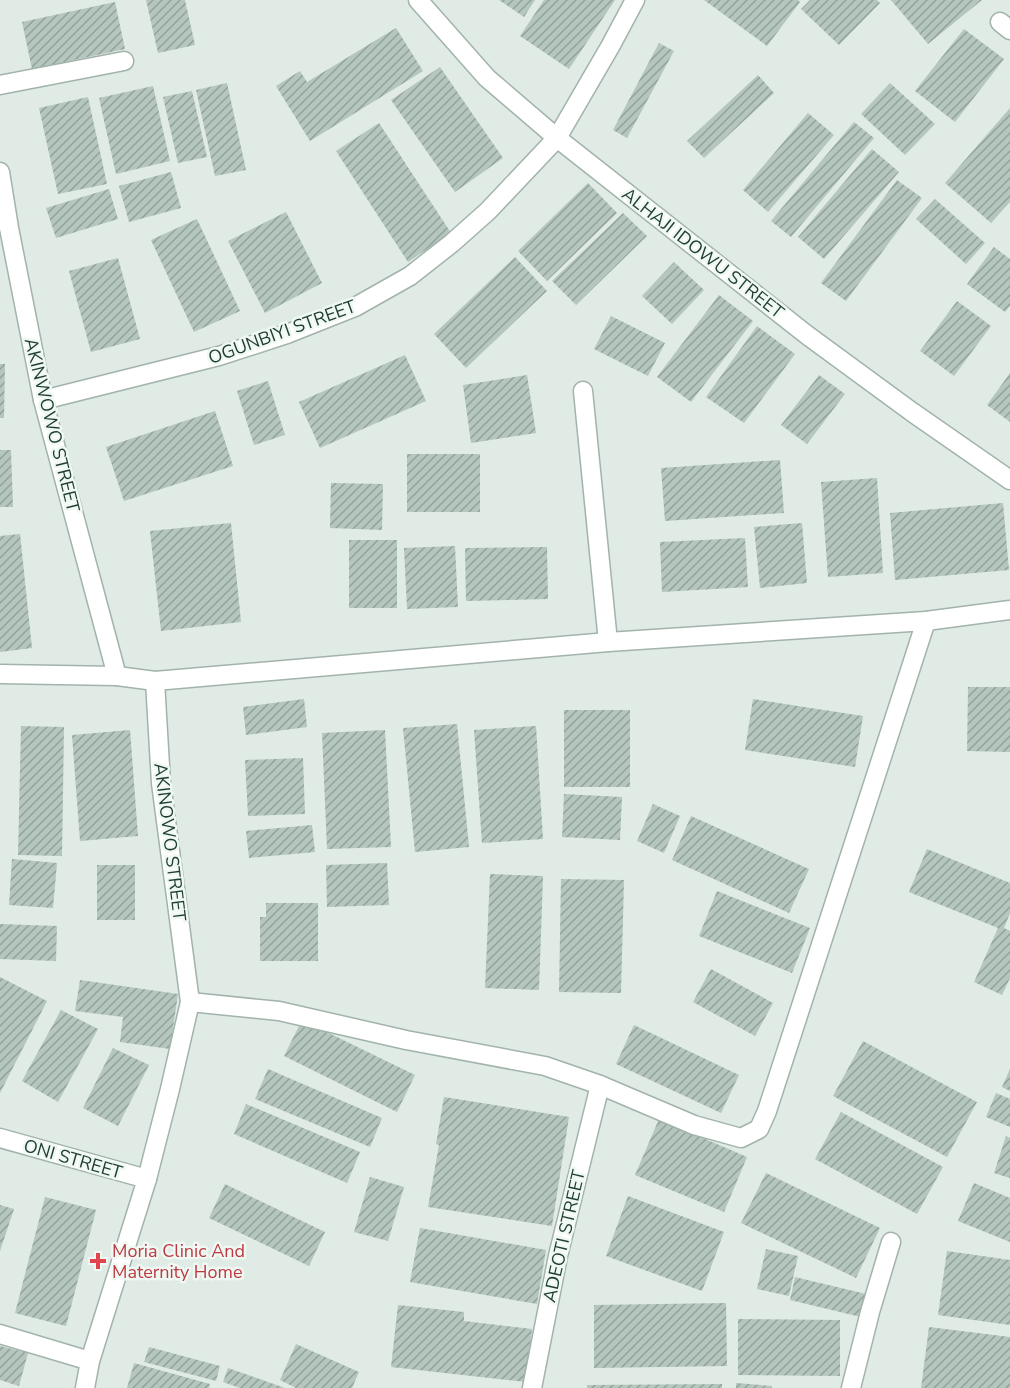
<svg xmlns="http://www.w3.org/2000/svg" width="1010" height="1388" font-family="'Nunito Sans',sans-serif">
	<defs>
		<pattern id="building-hatch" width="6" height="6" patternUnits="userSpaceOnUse" patternTransform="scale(1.5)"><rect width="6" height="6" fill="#b4c6bd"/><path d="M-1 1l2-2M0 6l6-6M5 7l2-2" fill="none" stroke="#92a29a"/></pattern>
	</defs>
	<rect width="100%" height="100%" fill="#dfebe4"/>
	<g fill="url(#building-hatch)">
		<polygon points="146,0 185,0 195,45 158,53"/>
		<polygon points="499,0 535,0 524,17"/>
		<polygon points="544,0 615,0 569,69 520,36"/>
		<polygon points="704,0 798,0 800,2 767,46"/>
		<polygon points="810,0 877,0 880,3 839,45 801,9"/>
		<polygon points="891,0 982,0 928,44"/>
		<polygon points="115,2 125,49 32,69 22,22"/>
		<polygon points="396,28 423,71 310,141 276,86 300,71 307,82"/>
		<polygon points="964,29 1004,59 955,122 915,91"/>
		<polygon points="659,43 674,51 627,138 613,130"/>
		<polygon points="440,67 503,158 455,192 391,100"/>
		<polygon points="758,75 774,93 704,158 687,141"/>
		<polygon points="227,83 246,170 215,176 196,90"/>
		<polygon points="890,83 935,124 905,155 861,114"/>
		<polygon points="153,86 170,161 116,174 99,98"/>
		<polygon points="192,91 207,157 178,163 163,97"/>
		<polygon points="88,97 107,184 58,194 39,108"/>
		<polygon points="1010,108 1010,202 991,223 945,183"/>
		<polygon points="808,113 834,135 768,212 743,190"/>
		<polygon points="854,122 874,138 791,237 771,221"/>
		<polygon points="379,123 451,233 408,262 336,151"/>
		<polygon points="872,149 899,172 824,259 798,237"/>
		<polygon points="171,172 181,208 129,222 119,186"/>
		<polygon points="897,180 922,198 846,301 821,283"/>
		<polygon points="588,183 617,213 547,281 518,251"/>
		<polygon points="109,189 118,219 56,238 46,208"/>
		<polygon points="935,199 985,243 966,264 916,219"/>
		<polygon points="286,212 322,283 265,313 228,241"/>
		<polygon points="623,213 647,236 576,305 552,281"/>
		<polygon points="197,219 240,311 194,332 151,240"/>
		<polygon points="994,247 1010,259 1010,306 1005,312 967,284"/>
		<polygon points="515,257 547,291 466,368 434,334"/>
		<polygon points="118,258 140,339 91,352 69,271"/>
		<polygon points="674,262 704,290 672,324 642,296"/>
		<polygon points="719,295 753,321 691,402 657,377"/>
		<polygon points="957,301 991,326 954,376 920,351"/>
		<polygon points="611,316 665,343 648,376 594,349"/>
		<polygon points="757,326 795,354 744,423 706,397"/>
		<polygon points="405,355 426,401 320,448 299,402"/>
		<polygon points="0,364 5,364 4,418 0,418"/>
		<polygon points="1010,373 1010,422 987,405"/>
		<polygon points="527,375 536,433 471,443 463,385"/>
		<polygon points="819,375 845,394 807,444 781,425"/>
		<polygon points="268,381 285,435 254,445 237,391"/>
		<polygon points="215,411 233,466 124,501 106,447"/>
		<polygon points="0,450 11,450 13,507 0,507"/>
		<rect x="407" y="454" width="73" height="58"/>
		<polygon points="780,460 784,513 665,521 661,468"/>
		<polygon points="877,478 883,573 828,577 821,482"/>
		<polygon points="331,483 383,484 382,530 330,528"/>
		<polygon points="1003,503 1009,570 895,580 890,513"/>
		<polygon points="231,523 241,622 161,631 150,531"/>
		<polygon points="802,523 807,583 760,588 754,527"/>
		<polygon points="20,534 32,648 0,652 0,536"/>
		<polygon points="745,538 748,587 662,592 660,542"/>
		<rect x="349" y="540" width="48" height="68"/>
		<polygon points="455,546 458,607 407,609 404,548"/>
		<polygon points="547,547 548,599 466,601 465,548"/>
		<polygon points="968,687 1010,687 1010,752 967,751"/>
		<polygon points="304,699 307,727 246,735 243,707"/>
		<polygon points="753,699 863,716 855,767 745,750"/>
		<rect x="564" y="710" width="66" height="77"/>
		<polygon points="457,724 469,847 415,852 403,728"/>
		<polygon points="21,726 64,727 62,856 18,855"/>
		<polygon points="536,726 543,839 482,843 474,730"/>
		<polygon points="130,730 138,836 80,841 72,735"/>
		<polygon points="385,730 391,847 327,849 322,733"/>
		<polygon points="303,758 305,814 248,816 245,760"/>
		<polygon points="564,794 622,797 620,840 562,837"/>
		<polygon points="653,804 680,816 664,853 637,841"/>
		<polygon points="691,816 809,869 789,913 672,860"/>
		<polygon points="312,825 315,852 249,858 246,831"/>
		<polygon points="927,849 1010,883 1010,913 1004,928 1010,931 1010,978 1002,995 974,982 998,928 909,892"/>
		<polygon points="12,859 57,863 53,908 9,905"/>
		<polygon points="387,863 389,905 327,907 326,865"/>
		<rect x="97" y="865" width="38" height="55"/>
		<polygon points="490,874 543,876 539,990 485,988"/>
		<polygon points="561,879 624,880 621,993 559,992"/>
		<polygon points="717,891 810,928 792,973 699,936"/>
		<polygon points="266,903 318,903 318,961 260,961 260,917 266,917"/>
		<polygon points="0,924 57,926 56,961 0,959"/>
		<polygon points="711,969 773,1003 755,1036 693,1002"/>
		<polygon points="0,977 47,1001 0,1093"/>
		<polygon points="80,980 178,994 170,1049 120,1042 123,1017 75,1011"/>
		<polygon points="61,1010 98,1029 58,1102 22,1081"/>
		<polygon points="302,1020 415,1075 397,1112 284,1056"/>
		<polygon points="634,1025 739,1075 721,1113 616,1064"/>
		<polygon points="863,1041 977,1102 947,1157 833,1096"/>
		<polygon points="113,1048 149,1065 118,1126 83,1108"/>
		<polygon points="268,1069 382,1118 370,1147 255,1099"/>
		<polygon points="1010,1069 1010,1091 1002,1087"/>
		<polygon points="996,1093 1010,1099 1010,1127 986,1117"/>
		<polygon points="444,1097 569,1117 552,1226 428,1207 439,1145 436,1144"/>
		<polygon points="246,1104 360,1152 347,1183 234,1134"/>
		<polygon points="841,1112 943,1167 917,1214 815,1159"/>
		<polygon points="659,1119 747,1157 724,1212 635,1175"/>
		<polygon points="1006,1136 1010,1138 1010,1178 994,1173"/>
		<polygon points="766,1173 880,1228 856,1278 741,1223"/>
		<polygon points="370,1177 404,1187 388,1241 354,1232"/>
		<polygon points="974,1183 1010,1198 1010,1242 958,1221"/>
		<polygon points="225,1184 325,1232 309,1266 209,1218"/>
		<polygon points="628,1196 724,1232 702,1291 606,1256"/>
		<polygon points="45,1197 96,1210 66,1326 15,1313"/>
		<polygon points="0,1205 14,1209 0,1251"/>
		<polygon points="420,1228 546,1250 537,1304 410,1282"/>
		<polygon points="766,1249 798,1256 789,1296 757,1289"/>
		<polygon points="947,1251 1010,1260 1010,1325 938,1315"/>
		<polygon points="795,1277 866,1294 861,1317 790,1300"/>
		<polygon points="726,1303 727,1366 594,1368 594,1305"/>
		<polygon points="398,1305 464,1312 464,1321 532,1329 526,1382 391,1367"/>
		<polygon points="738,1319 840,1320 840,1376 738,1375"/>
		<polygon points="929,1327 1010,1337 1010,1388 921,1388"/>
		<polygon points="296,1344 359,1372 352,1388 296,1388 280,1380"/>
		<polygon points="0,1346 28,1353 19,1386 0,1380"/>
		<polygon points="149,1347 220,1366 216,1381 144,1362"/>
		<polygon points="134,1363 210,1384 209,1388 127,1388"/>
		<polygon points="228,1368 285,1388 240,1388 223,1382"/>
		<polygon points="736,1383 772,1386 772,1388 736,1388"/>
		<polygon points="722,1384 722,1388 587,1388 587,1385"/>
	</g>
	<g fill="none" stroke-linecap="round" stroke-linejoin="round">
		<g stroke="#a2b3ab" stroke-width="21">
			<g id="minor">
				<polyline points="418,0 487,78 557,138 807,335 912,412 1010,480"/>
				<polyline points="1000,22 1010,30"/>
				<polyline points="0,85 124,61"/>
				<polyline points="0,172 9,228 43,400 117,676"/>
				<polyline points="583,391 608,642"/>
				<polyline points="43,400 219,356 287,334 355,307 410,276 452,243 488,211 557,138 611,45 635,0"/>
				<polyline points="0,674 117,676 155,681 608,642 926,621 1010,610"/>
				<polyline points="190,1002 279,1011 406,1040 545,1066 600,1085 694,1125 741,1138 759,1129 767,1111 926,621"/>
				<polyline points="0,1138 147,1179"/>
				<polyline points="0,1334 90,1361"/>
				<polyline points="85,1388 90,1361 147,1179 170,1089 190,1002 161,783 155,681"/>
				<polyline points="532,1388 558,1256 600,1085"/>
				<polyline points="851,1388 870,1312 891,1242"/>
			</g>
		</g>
		<use href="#minor" stroke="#fff" stroke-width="18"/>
	</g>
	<path fill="#e0444e" stroke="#eff8f2" stroke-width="2" d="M95 1252h6v6h6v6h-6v6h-6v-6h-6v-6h6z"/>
	<g text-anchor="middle" stroke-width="5" stroke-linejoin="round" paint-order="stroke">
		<g font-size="18" fill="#1f3c31" stroke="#eff8f2">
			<text transform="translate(703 253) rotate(38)" y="6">ALHAJI IDOWU STREET</text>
			<text transform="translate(282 332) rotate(-20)" y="6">OGUNBIYI STREET</text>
			<text transform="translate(52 425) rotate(76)" y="6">AKINWOWO STREET</text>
			<text transform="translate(170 842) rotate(83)" y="6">AKINOWO STREET</text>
			<text transform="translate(73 1159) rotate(16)" y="6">ONI STREET</text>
			<text transform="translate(564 1236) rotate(-77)" y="6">ADEOTI STREET</text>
		</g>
		<g font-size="18" fill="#be3a42" stroke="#eff8f2" text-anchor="start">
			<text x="112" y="1257">Moria Clinic And<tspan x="112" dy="21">Maternity Home</tspan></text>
		</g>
	</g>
</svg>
